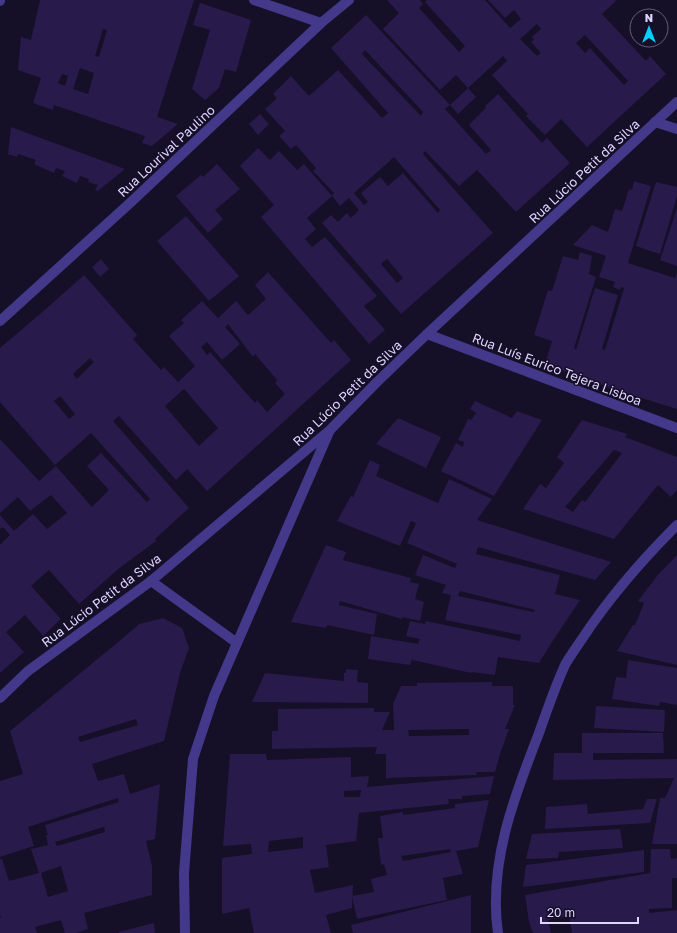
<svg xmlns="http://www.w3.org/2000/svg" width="677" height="933" font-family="'Golos Text',sans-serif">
	<rect width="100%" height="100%" fill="#160f28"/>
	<g fill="#281a4a" fill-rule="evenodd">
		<path d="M40 0H194L157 117 178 124 152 146 142 143 145 136 54 105 53 110 33 103 41 78 18 70 21 37 31 40ZM103 29 107 30 99 57 95 56ZM80 68 94 73 88 94 73 89ZM62 74 68 76 65 86 58 83Z"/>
		<path d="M387 0H420L423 4 419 8 459 52 465 46 425 2 427 0H485L510 28 521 19 514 10 505 18 488 0H615L616 1 602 14 646 61 650 56 666 74 587 147 561 119 545 135 526 116 528 114 492 75 507 61 503 56 468 88 456 75 440 90 383 29 399 13ZM537 24 541 29 532 37 534 40 531 42 541 53 537 56 520 39ZM585 35 628 81 624 85 590 48 585 53 576 43Z"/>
		<polygon points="200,3 251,20 236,72 225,69 219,88 205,100 192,89 210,30 193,25"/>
		<path d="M366 15 450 105 468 88 476 97 458 114 450 105 445 109 486 154 491 150 469 125 486 108 485 106 498 94 542 143 547 138 570 163 516 212 477 170 459 186 425 151 423 154 493 233 401 314 322 223 331 215 338 222 347 213 351 218 359 210 349 198 340 206 332 196 334 193 313 171 316 168 296 145 291 149 279 136 285 131 265 109 277 98 273 94 291 76 309 96 338 70 382 118 388 113 331 48ZM365 50 423 112 421 116 362 54ZM394 157 440 210 438 213 403 173 388 186 380 177 361 193 368 202 364 205 354 193ZM387 259 403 278 397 283 381 264Z"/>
		<polygon points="260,114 269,124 258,135 249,124"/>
		<polygon points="11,127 125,169 98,191 95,190 98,185 88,182 89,179 80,176 77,183 62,176 65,171 56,168 54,173 34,164 36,160 18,154 17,157 8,154"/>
		<polygon points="258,148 270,160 279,151 297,170 304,164 332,196 307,218 316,229 305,239 312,247 325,237 377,296 364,306 385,330 369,344 261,217 274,205 240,166"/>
		<polygon points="217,164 240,189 215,210 223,219 208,233 176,196 201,175 203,177"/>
		<polygon points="634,181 651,186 628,263 675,278 677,273 677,409 616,390 545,364 552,341 534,335 548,290 552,291 563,256 578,260 580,252 592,256 589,274 596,277 574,348 576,350 595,288 618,295 602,349 605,350 624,288 621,287 620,290 613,287 615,282 599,277 606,256 573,245 592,225 608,232 615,209 622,211 629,189 632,190"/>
		<polygon points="656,182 677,187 677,196 660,254 636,246"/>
		<polygon points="677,208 677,266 660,260"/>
		<polygon points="186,216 239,276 209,301 157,241"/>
		<polygon points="101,259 109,269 100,277 92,267"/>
		<path d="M268 272 331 343 334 340 351 360 279 426 274 420 279 426 207 491 187 469 176 480 119 416 113 421 189 508 155 539 156 541 117 570 79 604 49 570 31 586 61 619 43 636 25 615 6 632 24 652 0 673V545L10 535 3 527 0 529V515L14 531 33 514 47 529 67 513 51 495 30 511 18 497 0 513V439L39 481 56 466 92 507 109 490 87 466 101 453 147 502 150 499 91 433 55 465 0 402V348L47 308 84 275 137 335 133 339 161 370 164 367 178 382 195 366 169 336 184 323 181 320 202 301 218 318 236 301 248 315 266 299 255 285ZM228 324 253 357 255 354 277 380 275 383 285 394 267 412 257 400 255 403 210 352 207 355 201 347 207 342 222 360 240 344 225 327ZM90 358 94 362 77 379 73 374ZM184 389 218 428 199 446 165 406ZM60 396 75 414 69 419 54 401Z"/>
		<polygon points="475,401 512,418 517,411 542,420 494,496 441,471 456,443 463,447 464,442 458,440 468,419 471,420 476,413 470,409"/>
		<polygon points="398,418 441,437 426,468 376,444"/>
		<path d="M582 420 627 434 625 437 677 457V490L671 497 658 485 614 539 523 509 540 484 546 488 564 463 557 457ZM614 450 622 453 585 502 582 500 573 512 565 507Z"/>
		<path d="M370 460 380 465 376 476 438 503 449 479 492 499 477 520 611 562 595 580 478 547 476 554 560 575 555 594 580 600 552 642 539 663 498 657 495 675 472 672 471 673 412 660 410 665 368 659 371 636 418 644 420 639 406 636 410 621 425 624 426 621 520 641 521 635 445 620 451 595 442 593 446 585 415 575 423 555 455 568 457 564 407 543 416 523 411 521 400 546 337 521 351 496 353 497ZM460 591 535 610 534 612 458 596Z"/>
		<polygon points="326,545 346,552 343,560 411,578 410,582 419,584 415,599 424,602 420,621 402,617 402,619 340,601 339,605 377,614 374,635 327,625 326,628 291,622"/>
		<polygon points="676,556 677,556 677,665 617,651 633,625 635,625 644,603 638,601 657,576"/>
		<path d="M163 618 182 628 189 648 180 673 164 741 92 764 98 781 124 774 130 794 160 784 155 839 146 841 152 866V895L84 913 88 929 76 933H65L61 920 35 927 37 933H0V918H1L0 915V859H2L9 881 39 873 31 849 48 845 46 835H48L45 825 119 802 118 798 28 827 34 846 0 857V781L23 774 10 731 123 638 139 624ZM136 719 138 725 80 742 78 737ZM104 827 105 832 57 846 55 842ZM61 866 68 891 48 897 41 873Z"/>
		<polygon points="628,660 677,668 677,705 660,702 659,706 612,699 616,677 626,678"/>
		<polygon points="346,669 358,670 357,682 368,683 368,703 252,702 265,673 344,681 344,673 346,673"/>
		<path d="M492 682V686H513V705H515L505 729H509L500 754 495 772H476L477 775 386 778V754H375L377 747 272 749V731H278V709L374 708V712H390L382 730H394L393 704 401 686H417V683ZM469 729V735L409 736 408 730Z"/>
		<polygon points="596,706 665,710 664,732 594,728"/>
		<polygon points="582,733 663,733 664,753 593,753 593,760 677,759 677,844 652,844 660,798 665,798 674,778 553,780 554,753 582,753"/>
		<path d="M230 754H266L267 760 351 757V777L369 776 367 787 494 776 490 794 462 796V799H448L449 804 359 813 356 841 326 845 329 867 310 870 315 893 353 885 352 908 326 915 331 933H254L249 908 222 914V858L252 854 251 844 223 846ZM361 790 360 797H344V791ZM303 837V848L268 852 269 841Z"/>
		<polygon points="647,799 657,799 650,823 545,829 546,807 587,804 588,814 643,809"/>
		<path d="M489 800 478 847 456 851 463 874 443 878 447 900 357 919 352 896 374 892 371 879 387 875 384 864 381 865 378 838H383L380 816 403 812V815L455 808V804ZM450 849 451 852 403 861 401 856Z"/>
		<polygon points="620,829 623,848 559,852 558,858 526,859 532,834"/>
		<polygon points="651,849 670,849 671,859 677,858 677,878 672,878 672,908 649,909 649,913 677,910 677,933 572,933 569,916 548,920 551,933 533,933 529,922 525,895 650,873"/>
		<polygon points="644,850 644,872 523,887 526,865"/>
		<polygon points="471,895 471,933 353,933 351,925"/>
		<polygon points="154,923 155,933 119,933 119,932"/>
	</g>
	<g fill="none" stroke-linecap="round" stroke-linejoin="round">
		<g stroke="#433889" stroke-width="10">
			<polyline points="254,0 321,23"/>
			<polyline points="0,1 0,0"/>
			<polyline points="655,122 677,129"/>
			<polyline points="0,321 130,203 321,23 349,0"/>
			<polyline points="427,334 677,428"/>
			<polyline points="151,581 237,643"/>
			<polyline points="0,698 28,671 151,581 330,430 377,382 427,334 677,102"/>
			<polyline points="185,933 184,873 193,759 214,696 329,432"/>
			<path d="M498 933C488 864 514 797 539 733 547 710 555 687 565 665 570 656 576 648 582 639 609 598 642 560 677 525"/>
		</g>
	</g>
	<g text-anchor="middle" stroke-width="3" stroke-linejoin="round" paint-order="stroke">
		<g font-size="13" fill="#dfd6ff" stroke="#160f28">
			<text transform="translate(166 151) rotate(-43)" y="5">Rua Lourival Paulino</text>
			<text transform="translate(584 171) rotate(-43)" y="5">Rua Lúcio Petit da Silva</text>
			<text transform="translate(557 369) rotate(21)" y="5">Rua Luís Eurico Tejera Lisboa</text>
			<text transform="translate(347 393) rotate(-44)" y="5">Rua Lúcio Petit da Silva</text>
			<text transform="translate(101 600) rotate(-37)" y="5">Rua Lúcio Petit da Silva</text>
		</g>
	</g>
	<g transform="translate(649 28)"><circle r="19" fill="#160f28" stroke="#665f7e"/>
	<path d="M0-3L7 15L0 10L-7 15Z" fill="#02ceff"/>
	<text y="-6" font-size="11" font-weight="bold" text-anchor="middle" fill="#dfd6ff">N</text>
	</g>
	<path d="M541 917v6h97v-6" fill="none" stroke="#dfd6ff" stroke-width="2"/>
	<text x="547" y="917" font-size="12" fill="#dfd6ff" stroke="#160f28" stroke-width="3" paint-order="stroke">20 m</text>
</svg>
